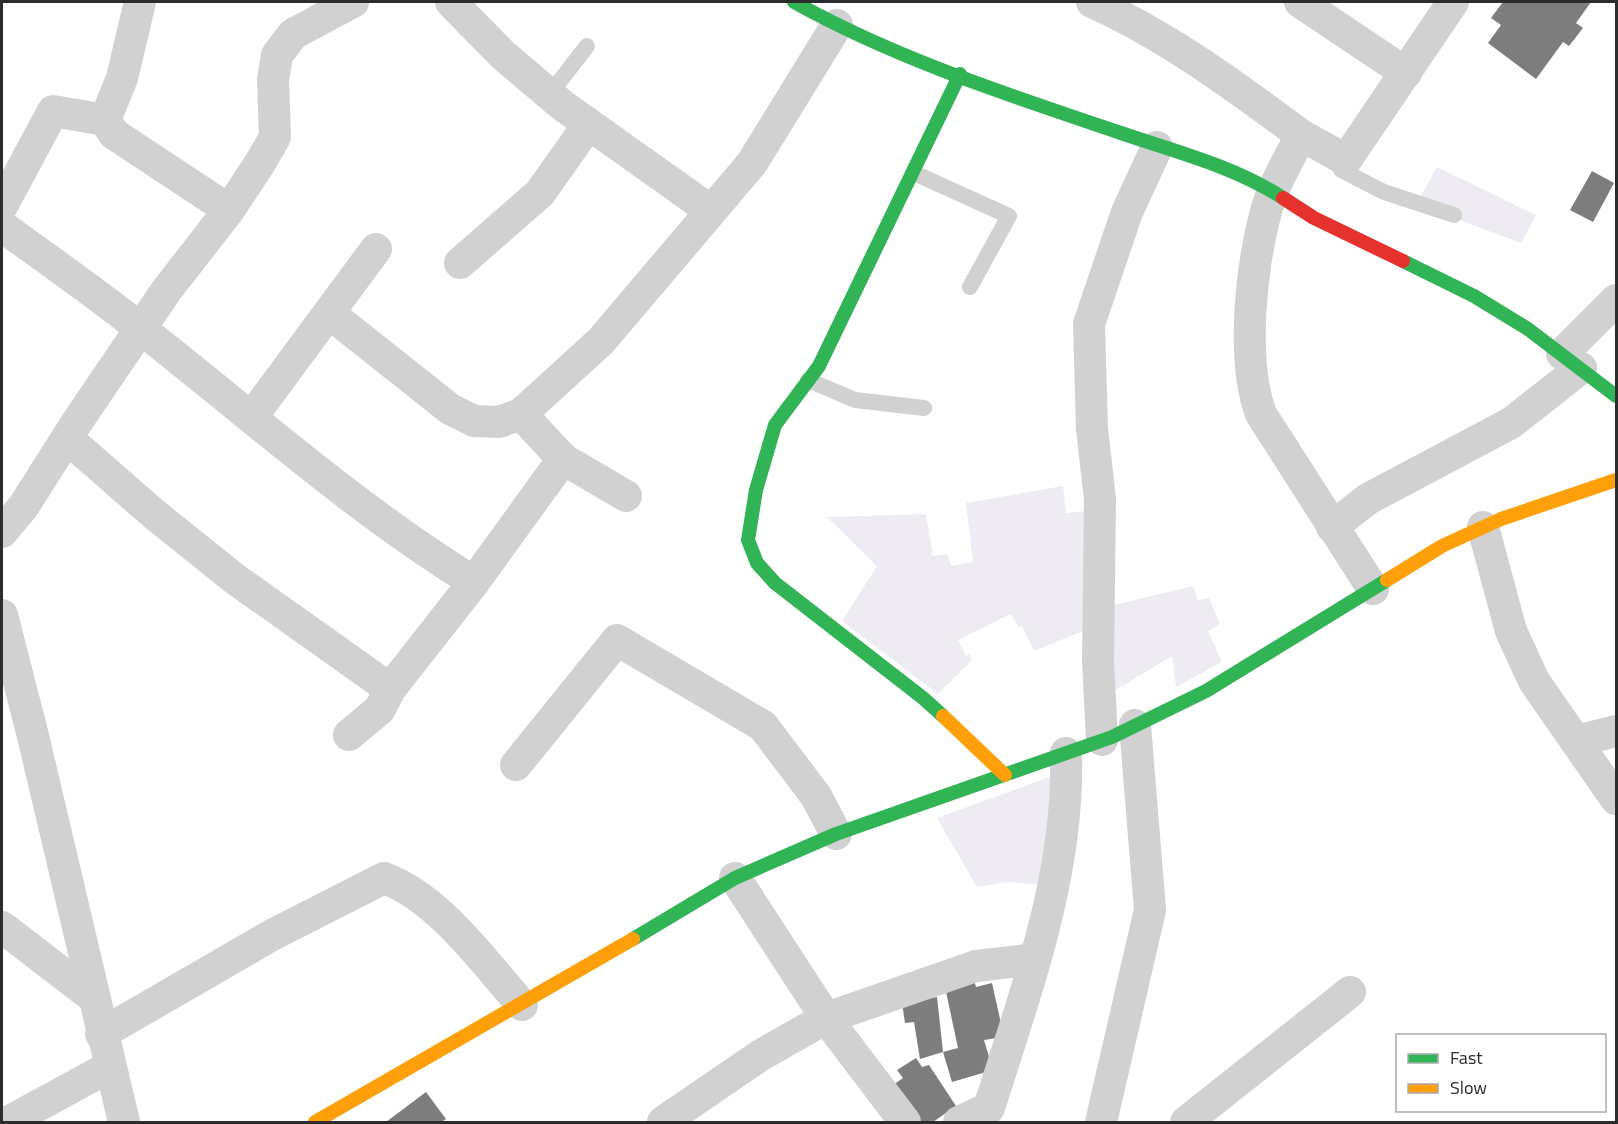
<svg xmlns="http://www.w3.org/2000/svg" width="1618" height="1124" font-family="'Titillium Web',sans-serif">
	<rect width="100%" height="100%" fill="#fff"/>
	<g fill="#eeebf3">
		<polygon points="1437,167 1536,215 1521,243 1451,217 1415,207"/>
		<polygon points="1063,486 1066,513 1088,511 1088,629 1034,651 1022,626 1018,627 1011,614 958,640 966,656 970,654 972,660 938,694 842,621 877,566 827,517 926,514 933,556 947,554 951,566 973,562 966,503"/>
		<polygon points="1193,586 1198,600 1209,598 1220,624 1208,631 1222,662 1176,687 1172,656 1111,693 1106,607"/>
		<polygon points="1058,774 1044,885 1008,882 977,887 937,818"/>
	</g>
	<g fill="#7d7d7d">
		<polygon points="1503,2 1591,2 1576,23 1583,28 1569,46 1563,42 1536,79 1488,43 1501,25 1491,18"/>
		<polygon points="1592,171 1614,183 1593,222 1570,210"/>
		<polygon points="974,980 976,987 992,983 1004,1037 984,1040 993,1070 952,1082 943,1052 958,1048 945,987"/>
		<polygon points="937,997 943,1052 920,1059 914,1022 905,1023 902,1003"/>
		<polygon points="916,1058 922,1067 929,1065 956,1106 933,1122 919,1122 893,1085 903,1078 897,1070"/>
		<polygon points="426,1092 446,1119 441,1122 386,1122"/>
	</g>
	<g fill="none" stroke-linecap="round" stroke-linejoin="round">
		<g stroke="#d1d1d1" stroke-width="16">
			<polyline points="549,95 587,46"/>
			<polyline points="1346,160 1341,170 1384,192 1454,215"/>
			<polyline points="914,173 1009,216 970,287"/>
			<polyline points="808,380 855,400 924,408"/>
		</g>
		<g stroke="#d1d1d1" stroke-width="32">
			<polyline points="140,2 122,78 105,120 114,134 229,210"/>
			<polyline points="451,2 503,55 562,105 711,211"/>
			<path d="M1092 2C1167 36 1235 86 1301 135"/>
			<polyline points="1300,2 1406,73"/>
			<polyline points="2,206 53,111 105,120"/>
			<path d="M2 226C48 260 96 293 141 329 251 415 355 509 474 582"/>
			<polyline points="460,263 540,193 588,125"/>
			<polyline points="329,313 450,409 474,421 499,422 521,414 601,341 752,163 837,25"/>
			<polyline points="1562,354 1616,300"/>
			<polyline points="251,418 376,249"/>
			<polyline points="67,438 154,514 235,579 390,689"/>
			<polyline points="563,459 626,496"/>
			<polyline points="1332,527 1368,499 1511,423 1581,368"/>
			<polyline points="1483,527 1511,631 1534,681 1616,799"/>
			<polyline points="2,532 23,507 77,422 166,291 229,210 260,163 275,137 273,80 277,55 293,34 353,2"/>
			<path d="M1373 589 1261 414C1241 360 1251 270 1265 215 1272 187 1288 161 1301 135L1346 160 1453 2"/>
			<polyline points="2,615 33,736 124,1122"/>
			<polyline points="349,735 380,709 390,689 474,582 563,459 521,414"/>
			<polyline points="1102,740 1098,661 1100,499 1092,429 1089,324 1127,212 1157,147"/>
			<polyline points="1576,741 1616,731"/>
			<polyline points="516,765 617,640 763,726 816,796 836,834"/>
			<polyline points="735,878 826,1018 905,1122"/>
			<polyline points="2,927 93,997"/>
			<path d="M101 1034 272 935 384 878C439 898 484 962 522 1005"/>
			<polyline points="8,1122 109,1067"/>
			<polyline points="663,1122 761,1055 826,1018 976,966 1035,959"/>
			<path d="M959 1122 989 1108C1025 993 1070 874 1066 753"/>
			<polyline points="1101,1122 1150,910 1135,725"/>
			<polyline points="1186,1122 1350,992"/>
		</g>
		<g stroke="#30b455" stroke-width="14">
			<path d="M794 2C896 59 1009 95 1118 132 1173 151 1234 166 1283 198"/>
			<polyline points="1403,261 1474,296 1528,329 1616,396"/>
			<polyline points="943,716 923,698 775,583 757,563 748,540 756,490 775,425 819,366 960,74"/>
			<polyline points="633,939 735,878 836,834 1112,737 1206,691 1387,580"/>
		</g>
		<g stroke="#ff9f0a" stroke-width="14">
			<polyline points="1387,580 1442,546 1501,519 1616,480"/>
			<polyline points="943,716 1005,775"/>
			<polyline points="315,1122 633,939"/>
		</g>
		<polyline stroke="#e5322d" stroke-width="14" points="1283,198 1314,218 1403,261"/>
	</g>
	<rect width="1618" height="1124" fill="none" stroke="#2c2c2c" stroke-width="6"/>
	<rect x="1396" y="1034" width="210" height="78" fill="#ffffff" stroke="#ababab" stroke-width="1.5"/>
	<rect x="1408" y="1054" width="30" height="9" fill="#30b455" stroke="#ababab" stroke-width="1.5"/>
	<text x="1450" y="1064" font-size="18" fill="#2c2c2c">Fast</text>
	<rect x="1408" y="1084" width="30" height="9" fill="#ff9f0a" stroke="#ababab" stroke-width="1.5"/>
	<text x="1450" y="1094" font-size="18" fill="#2c2c2c">Slow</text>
</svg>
